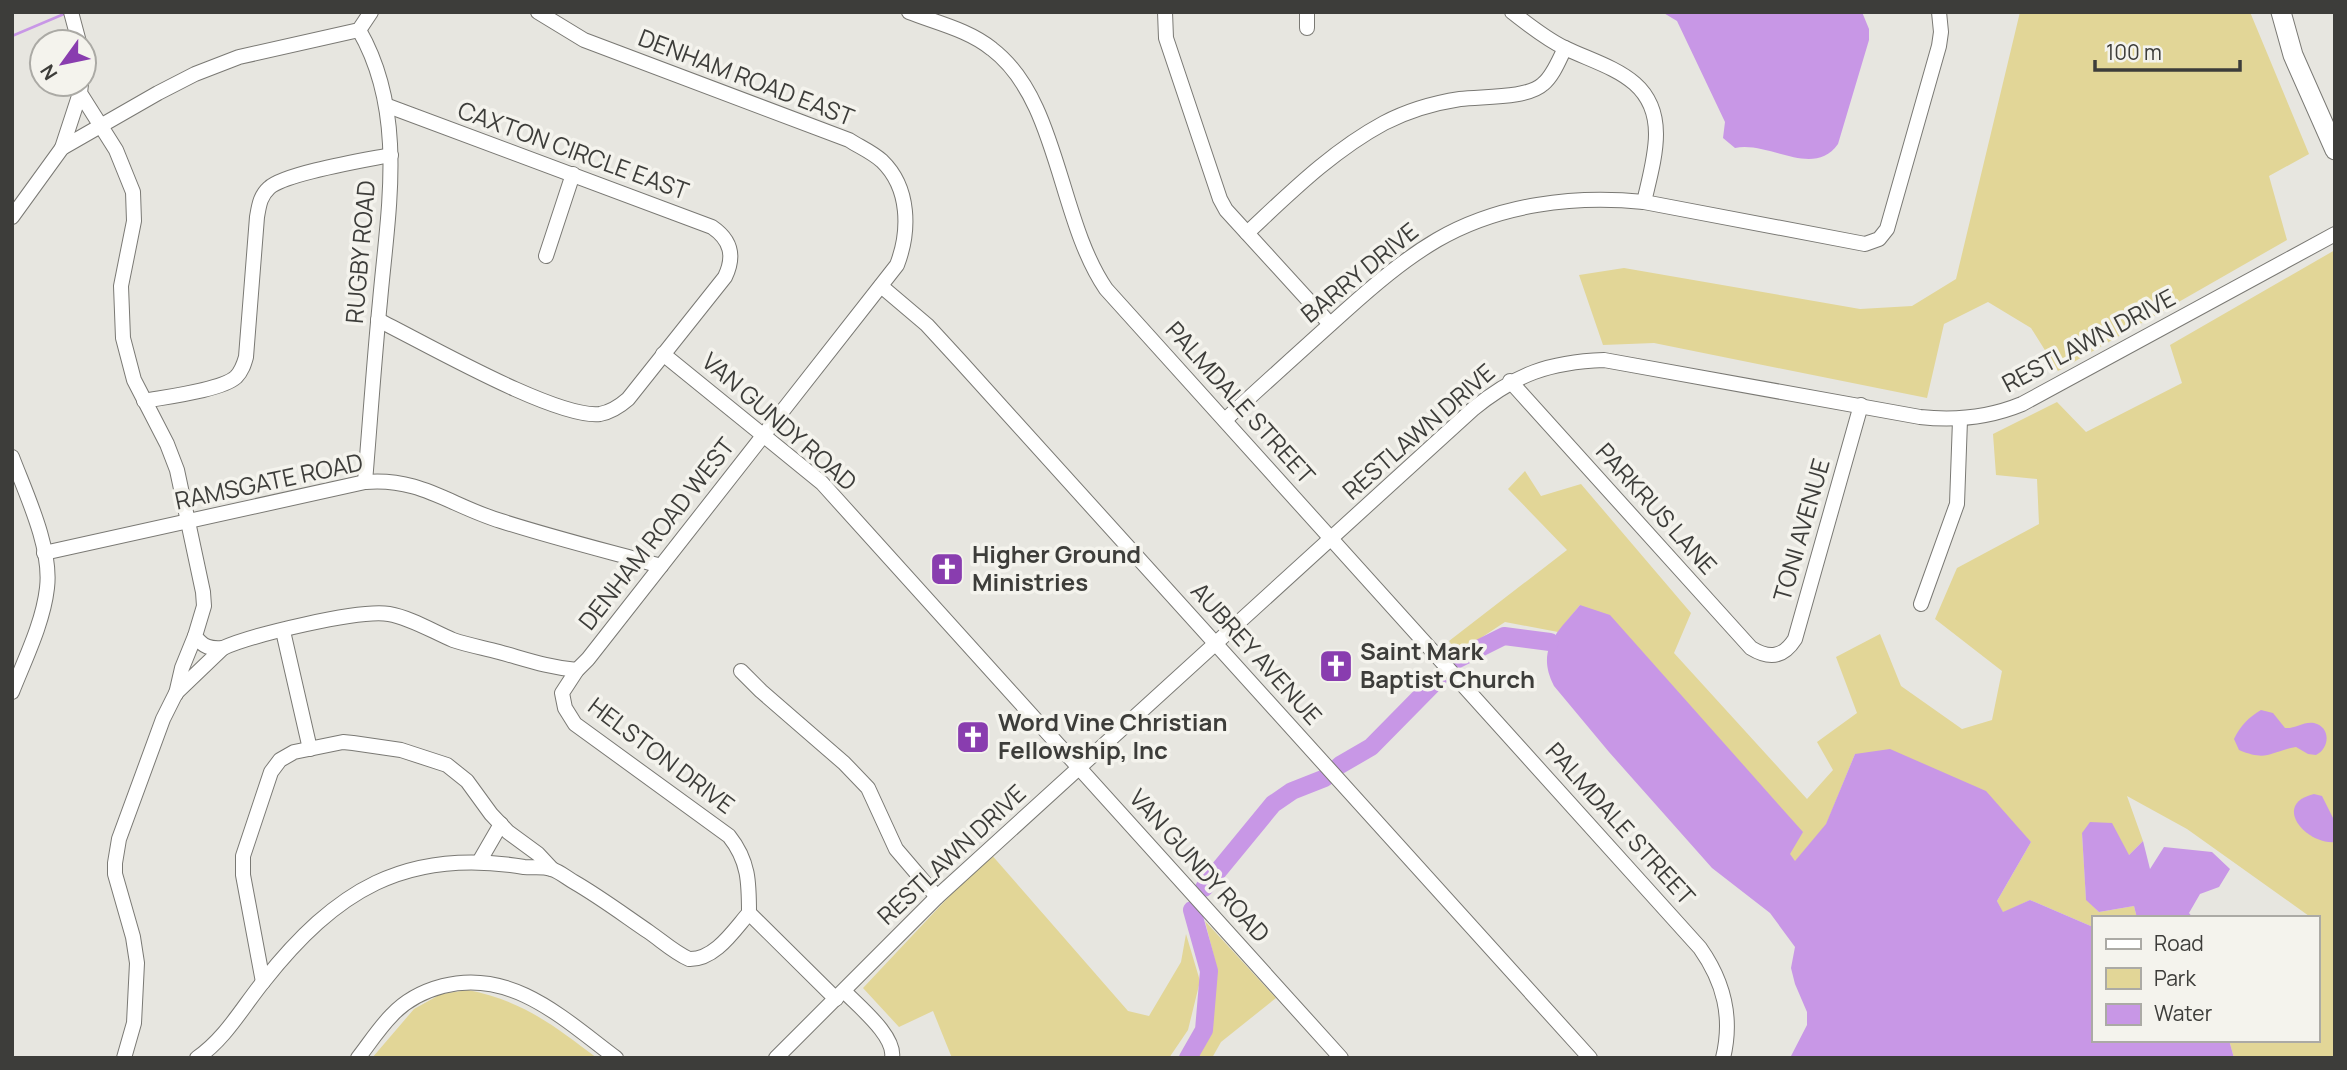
<svg xmlns="http://www.w3.org/2000/svg" width="2347" height="1070" font-family="Manrope,sans-serif">
	<rect width="100%" height="100%" fill="#e7e6e0"/>
	<g fill="#e2d697">
		<polygon points="2020,12 2250,12 2309,154 2269,176 2287,240 2058,371 2031,328 1988,302 1944,324 1927,398 1654,343 1603,345 1579,275 1624,268 1860,309 1912,306 1956,279"/>
		<polygon points="2335,250 2335,1058 2234,1058 2229,1040 2317,1040 2317,918 2303,918 2309,916 2187,829 2127,796 2143,841 2129,855 2082,833 2086,899 2099,912 2134,906 2137,918 2093,918 2093,927 2030,900 2003,913 1997,901 2031,842 1855,754 1826,825 1795,862 1580,605 1558,632 1505,622 1458,653 1449,641 1567,550 1508,489 1525,471 1541,496 1581,484 1691,613 1674,653 1807,799 1833,770 1817,742 1857,713 1836,657 1880,634 1901,686 1962,729 1992,720 2002,671 1935,619 1957,568 2039,524 2037,479 1996,475 1993,434 2057,402 2086,432 2182,383 2170,345"/>
		<polygon points="990,853 1128,1011 1149,1016 1181,962 1186,934 1200,981 1188,1030 1169,1058 952,1058 933,1011 899,1027 863,988"/>
		<polygon points="1205,921 1276,998 1221,1042 1212,1058 1195,1058 1210,1032 1217,969"/>
		<path d="M468 990C523 1001 553 1025 597 1058H372L414 1009 441 994Z"/>
	</g>
	<g fill="#c897e6">
		<path d="M1662 12H1862L1869 29V40L1838 144C1813 179 1770 141 1735 148L1723 138 1725 122 1677 21Z"/>
		<path d="M1580 605 1610 615 1803 832 1790 854 1795 861 1826 824 1855 754 1890 749 1986 791 2031 842 1997 901 2003 912 2030 900 2093 927V1040H2229L2234 1058H1790L1807 1025V1012L1795 984 1791 968 1795 947 1770 913 1712 868 1609 752 1554 686C1535 649 1558 632 1580 605Z"/>
		<path d="M2261 710 2273 713 2285 728C2295 729 2304 721 2314 723 2331 727 2330 748 2316 755L2308 754 2296 747C2269 752 2268 762 2239 750L2234 739C2240 726 2249 717 2261 710Z"/>
		<path d="M2314 794 2322 796 2335 822V842C2306 845 2271 804 2314 794Z"/>
		<polygon points="2090,822 2112,823 2129,855 2143,841 2150,869 2164,847 2212,852 2230,869 2219,887 2200,894 2189,913 2193,918 2137,918 2134,906 2099,912 2086,900 2082,833"/>
	</g>
	<g fill="none" stroke-linecap="round" stroke-linejoin="round">
		<polyline stroke="#c897e6" stroke-width="2.5" points="12,36 64,14"/>
		<g stroke="#c897e6" stroke-width="18">
			<polyline points="1456,660 1504,636 1550,642"/>
			<polyline points="1340,765 1371,747 1439,678"/>
			<polyline points="1204,888 1273,804 1292,791 1325,778"/>
			<polyline points="1188,1058 1204,1030 1209,971 1192,910"/>
		</g>
		<g stroke="#7a7974" stroke-width="16">
			<g id="minor">
				<polyline points="71,12 79,42"/>
				<path d="M538 12 584 40 849 140C860 147 872 152 882 161 910 188 910 231 897 265L588 659 577 670 562 693 565 708 575 724 729 836C749 861 749 883 749 913L836 999"/>
				<path d="M909 12C937 23 969 30 992 49 1059 100 1058 219 1106 289L1700 948C1724 982 1733 1017 1723 1058"/>
				<polyline points="1165,12 1166,38 1220,199 1226,210 1330,324"/>
				<path d="M1512 12C1529 25 1546 39 1565 48 1607 68 1656 77 1656 134 1656 156 1649 180 1644 202"/>
				<polyline points="1307,28 1307,12"/>
				<path d="M359 30C407 113 388 210 380 301 374 362 370 422 365 482"/>
				<path d="M81 84 80 93 116 150 133 192 134 221 121 286 123 338 134 380 167 444 177 470 203 592 204 606 195 636C203 647 210 649 223 648L176 693 163 719 119 839 115 863V874L133 937 137 963 134 1023 124 1058"/>
				<polyline points="62,148 80,93"/>
				<polyline points="12,217 62,148 158,93 195,74 239,57 359,30 371,12"/>
				<path d="M1247 233C1290 193 1332 151 1384 123 1407 111 1434 103 1460 99 1482 96 1527 99 1543 84 1553 76 1559 60 1565 48"/>
				<polyline points="546,256 573,174"/>
				<polyline points="881,286 927,325 961,362 1590,1058"/>
				<path d="M378 320C423 342 556 419 600 414 611 412 620 406 628 399L725 277C735 256 731 240 712 227L388 106"/>
				<polyline points="663,354 822,483 1341,1058"/>
				<path d="M1510 381 1751 648C1769 659 1783 658 1795 639L1861 405"/>
				<path d="M144 401C165 397 222 390 236 377 242 371 244 364 246 357L257 217C259 206 260 196 269 188 285 173 366 160 391 155"/>
				<path d="M1225 420C1264 384 1304 348 1344 312 1373 286 1403 260 1437 240 1499 204 1574 195 1644 202L1865 244 1879 239 1887 229 1939 46 1941 32 1939 12"/>
				<path d="M12 457C26 494 52 548 47 588 43 623 25 659 12 692"/>
				<path d="M44 553 365 482C420 477 451 506 501 521 554 538 607 551 661 566"/>
				<polyline points="1921,604 1957,504 1960,420"/>
				<polyline points="283,631 310,749"/>
				<path d="M223 648C252 635 359 609 389 614 411 618 432 631 453 640 468 645 484 648 499 652 528 660 547 667 577 670"/>
				<polyline points="741,671 761,691 844,763 868,788 896,849 937,897"/>
				<polyline points="176,694 182,668 195,636"/>
				<polyline points="479,862 501,824"/>
				<polyline points="263,982 243,875 243,856 271,772 280,760 294,752 343,742 353,743 401,750 447,765 467,781 491,814 508,832 538,854 552,869"/>
				<path d="M844 991C858 1006 896 1036 892 1058"/>
				<path d="M197 1058C225 1039 242 1008 263 982 335 891 405 847 524 867 533 868 543 866 551 869 559 871 567 878 574 882 600 897 624 915 649 932 662 941 675 953 689 959 715 960 734 930 749 913"/>
				<path d="M358 1058C369 1044 379 1028 392 1015 405 1001 424 991 443 986 512 968 565 1020 616 1058"/>
				<path d="M776 1058 937 897 1473 409C1516 374 1549 362 1604 360L1920 417C1956 421 1988 418 2022 404L2335 234"/>
			</g>
		</g>
		<g stroke="#7a7974" stroke-width="21">
			<polyline id="major" points="2281,12 2293,55 2335,150"/>
		</g>
		<use href="#minor" stroke="#fff" stroke-width="14"/>
		<use href="#major" stroke="#fff" stroke-width="19"/>
	</g>
	<defs>
		<g id="church-square" transform="scale(1.75)"><rect x="-9" y="-9" width="18" height="18" rx="4" fill="#893daf" stroke="#f4f3ed"/><path d="M-1.2-6h2.4v3.5h3.3v2.4h-3.3V6h-2.4V-.1h-3.3v-2.4h3.3Z" fill="#fff"/></g>
	</defs>
	<g fill-rule="evenodd">
		<use href="#church-square" x="947" y="569"/>
		<use href="#church-square" x="1336" y="666"/>
		<use href="#church-square" x="973" y="737"/>
	</g>
	<g text-anchor="middle" stroke-width="7" stroke-linejoin="round" paint-order="stroke">
		<g font-size="24" fill="#3d3d3a" stroke="#f4f3ed">
			<text transform="translate(746 78) rotate(21)" y="8">DENHAM ROAD EAST</text>
			<text transform="translate(573 151) rotate(20)" y="8">CAXTON CIRCLE EAST</text>
			<text transform="translate(361 252) rotate(-85)" y="8">RUGBY ROAD</text>
			<text transform="translate(1360 273) rotate(-39)" y="8">BARRY DRIVE</text>
			<text transform="translate(2089 341) rotate(-28)" y="8">RESTLAWN DRIVE</text>
			<text transform="translate(1240 403) rotate(48)" y="8">PALMDALE STREET</text>
			<text transform="translate(779 422) rotate(41)" y="8">VAN GUNDY ROAD</text>
			<text transform="translate(1419 432) rotate(-41)" y="8">RESTLAWN DRIVE</text>
			<text transform="translate(269 482) rotate(-12)" y="8">RAMSGATE ROAD</text>
			<text transform="translate(1656 509) rotate(48)" y="8">PARKRUS LANE</text>
			<text transform="translate(1802 530) rotate(-74)" y="8">TONI AVENUE</text>
			<text transform="translate(657 534) rotate(-52)" y="8">DENHAM ROAD WEST</text>
			<text transform="translate(1256 654) rotate(48)" y="8">AUBREY AVENUE</text>
			<text transform="translate(661 756) rotate(37)" y="8">HELSTON DRIVE</text>
			<text transform="translate(1620 824) rotate(48)" y="8">PALMDALE STREET</text>
			<text transform="translate(952 855) rotate(-43)" y="8">RESTLAWN DRIVE</text>
			<text transform="translate(1199 866) rotate(48)" y="8">VAN GUNDY ROAD</text>
		</g>
		<g font-size="24" font-weight="bold" fill="#3d3d3a" stroke="#f4f3ed" text-anchor="start">
			<text x="972" y="563">Higher Ground<tspan x="972" dy="28">Ministries</tspan></text>
			<text x="1360" y="660">Saint Mark<tspan x="1360" dy="28">Baptist Church</tspan></text>
			<text x="998" y="731">Word Vine Christian<tspan x="998" dy="28">Fellowship, Inc</tspan></text>
		</g>
	</g>
	<rect width="2347" height="1070" fill="none" stroke="#3d3d3a" stroke-width="28"/>
	<rect x="2092" y="916" width="228" height="126" fill="#f4f3ed" stroke="#abaaa5" stroke-width="2"/>
	<rect x="2106" y="939" width="35" height="10" fill="#ffffff" stroke="#abaaa5" stroke-width="2"/>
	<text x="2154" y="951" font-size="21" fill="#3d3d3a">Road</text>
	<rect x="2106" y="968" width="35" height="21" fill="#e2d697" stroke="#abaaa5" stroke-width="2"/>
	<text x="2154" y="986" font-size="21" fill="#3d3d3a">Park</text>
	<rect x="2106" y="1004" width="35" height="21" fill="#c897e6" stroke="#abaaa5" stroke-width="2"/>
	<text x="2154" y="1021" font-size="21" fill="#3d3d3a">Water</text>
	<g transform="translate(63 63) rotate(237)"><circle r="33" fill="#f4f3ed" stroke="#abaaa5" stroke-width="2"/>
	<path d="M0-5L12 26L0 18L-12 26Z" fill="#893daf"/>
	<text y="-10" font-size="19" font-weight="bold" text-anchor="middle" fill="#3d3d3a">N</text>
	</g>
	<path d="M2095 60v10h145v-10" fill="none" stroke="#3d3d3a" stroke-width="3.5"/>
	<text x="2106" y="60" font-size="21" fill="#3d3d3a" stroke="#f4f3ed" stroke-width="5" paint-order="stroke">100 m</text>
</svg>
